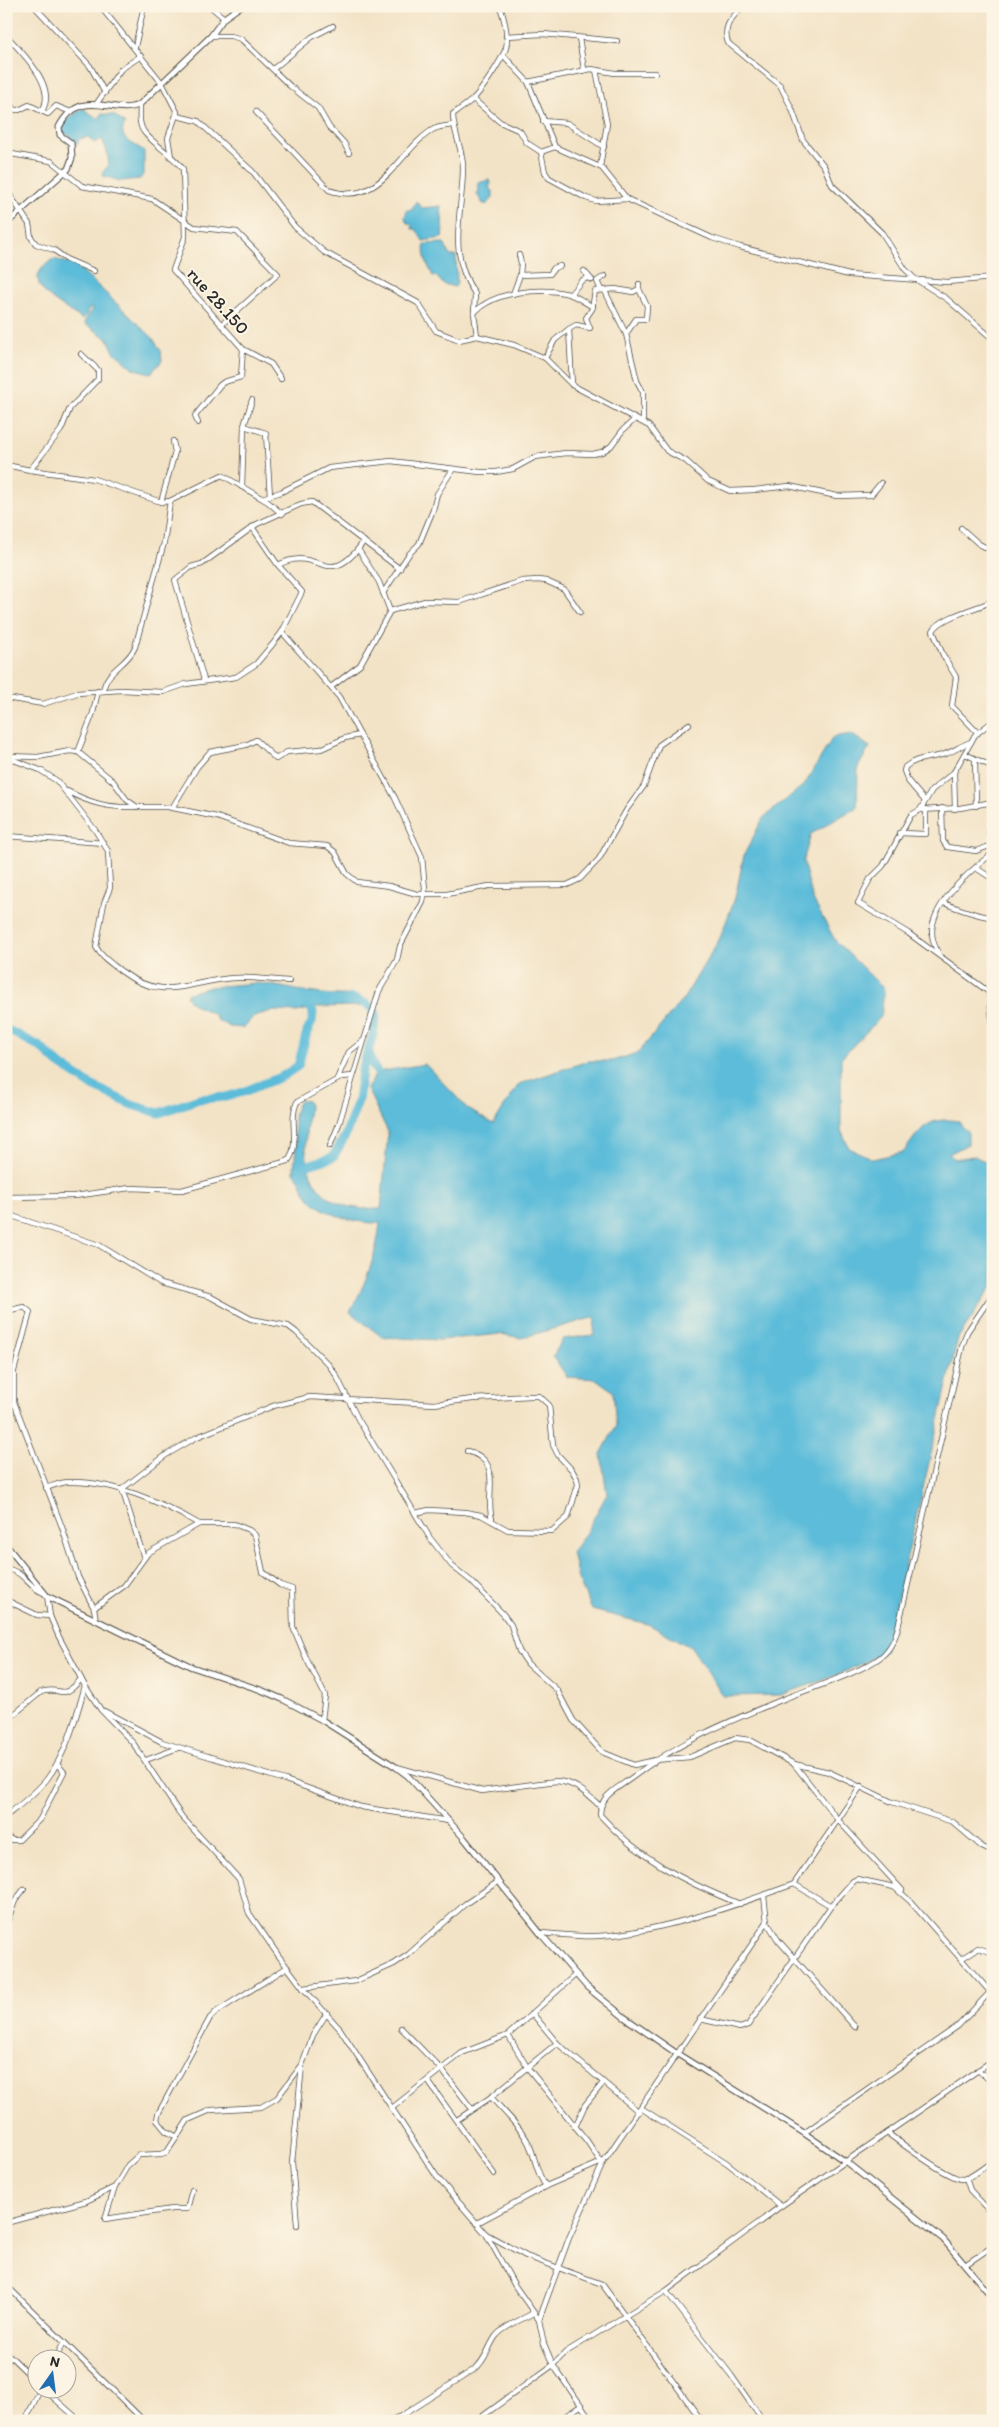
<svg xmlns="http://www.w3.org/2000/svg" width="999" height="2427" font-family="Itim,sans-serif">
	<rect width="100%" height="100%" fill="#fcf5e5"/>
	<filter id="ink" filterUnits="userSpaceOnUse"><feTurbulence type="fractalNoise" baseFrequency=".02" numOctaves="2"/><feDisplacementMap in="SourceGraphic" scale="10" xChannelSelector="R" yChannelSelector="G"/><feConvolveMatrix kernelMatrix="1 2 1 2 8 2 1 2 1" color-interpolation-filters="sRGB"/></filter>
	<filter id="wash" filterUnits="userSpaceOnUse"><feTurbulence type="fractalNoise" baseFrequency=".0096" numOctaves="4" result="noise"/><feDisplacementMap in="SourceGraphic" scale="20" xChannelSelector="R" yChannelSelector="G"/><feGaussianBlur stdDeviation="1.12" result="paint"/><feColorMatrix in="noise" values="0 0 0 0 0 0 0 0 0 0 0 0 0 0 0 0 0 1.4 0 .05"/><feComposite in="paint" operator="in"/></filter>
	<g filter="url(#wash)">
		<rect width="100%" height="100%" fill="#f3e3c6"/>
		<g fill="#5bbcd9" stroke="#437482">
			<path d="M82 108 99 119 101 114 114 115 125 124C116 139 134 143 144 151V173L140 179 120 181 103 176V172L109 165 107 151 102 139 94 143 88 137 78 139V143L75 144 69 135 64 134 62 124Z"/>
			<polygon points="489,180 491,183 489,188 493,191 493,197 488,204 483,204 477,194 479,190 478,183"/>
			<polygon points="416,201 422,208 441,206 443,229 442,238 423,241 416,229 412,229 412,225 407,223 405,217 407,210 412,210"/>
			<path d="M444 243 450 256H456L457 283 455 287 443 284 436 276H433C428 266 422 255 425 244Z"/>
			<path d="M54 259 76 265 152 337 161 351 162 361 151 373 134 369 114 352 108 339 84 323 92 309 90 308 83 320C61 304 13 283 54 259Z"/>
			<path d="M851 734 870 747 858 767 857 807 811 834 803 861 813 900 835 940 884 989 881 1017 841 1058V1130L849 1148 873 1159 904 1152C920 1129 928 1116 958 1121L968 1133V1144L949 1154 954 1159 974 1156 993 1165V1285L958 1338 885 1652 840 1674 781 1695 723 1696 692 1648 648 1624 592 1610 578 1579 572 1552 584 1536 607 1494 601 1454 616 1426 613 1391 596 1379 567 1377 553 1356 563 1339 594 1335 595 1317 521 1338 501 1334 440 1340 382 1337 350 1312C365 1285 377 1255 380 1223 360 1224 324 1215 310 1199 304 1193 301 1180 294 1172 294 1162 296 1153 296 1143 295 1128 290 1113 301 1100H306L309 1103C309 1115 306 1126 306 1137 304 1168 314 1197 347 1206 357 1209 370 1209 381 1209L388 1132 367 1089 377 1072 425 1064 468 1109 493 1124 519 1084 588 1061H612L638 1053 684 998 720 938 735 898 744 855 763 818 805 784 833 737Z"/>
			<path d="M256 983C278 985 300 992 322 994 335 996 348 994 361 997L362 1006 317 1007 297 1012 272 1011 254 1016 243 1028 230 1027 218 1021 214 1014 194 1005 186 997 188 993 211 987Z"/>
		</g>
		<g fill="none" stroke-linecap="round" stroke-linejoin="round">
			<g stroke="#5bbcd9" stroke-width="9">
				<polyline points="6,1029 39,1046 58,1063 89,1084 132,1105 159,1113 199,1099 226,1097 243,1092 283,1076 298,1066 307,1032 312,1022 313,1012 306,999"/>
				<polyline points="369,1052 371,1062 377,1072"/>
				<polyline points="299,1168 333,1157 345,1136 358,1101 362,1071 373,1035 376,1013 367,1004 351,998"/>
			</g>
		</g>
	</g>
	<g filter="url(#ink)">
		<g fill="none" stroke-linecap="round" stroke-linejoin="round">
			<g stroke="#494742" stroke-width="6">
				<g id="minor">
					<polyline points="34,6 90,66 105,93"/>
					<polyline points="100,6 162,83 177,112 168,138 171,157"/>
					<polyline points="210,6 224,18"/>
					<path d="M743 6C732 18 722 26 728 43L780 85 792 109 803 140 824 166 832 185 882 233 905 269 914 278 947 299 993 339"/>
					<path d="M6 35C21 52 58 86 42 111"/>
					<polyline points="211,36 231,36 241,39 290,86 318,108 329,127 344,143 349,153"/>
					<polyline points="506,36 543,34 617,41"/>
					<polyline points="579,38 584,69"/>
					<polyline points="135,47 144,6"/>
					<polyline points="503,55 528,82 555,147"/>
					<polyline points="273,69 312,37 333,26"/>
					<polyline points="596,70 607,124 600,167"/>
					<polyline points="528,82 591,69 615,73 655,73"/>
					<polyline points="473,99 500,122 520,131 527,143 541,152 555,147 602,168 627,199"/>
					<polyline points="6,100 15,110 19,110 29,105 48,114 56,106 71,112"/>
					<polyline points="97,103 121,69 141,56"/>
					<path d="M140 104C140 113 138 124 144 132 152 143 173 155 183 169L185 237 173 270 243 349 271 364 281 379"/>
					<path d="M256 112 329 190C381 209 399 149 434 129 440 126 447 126 453 125"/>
					<polyline points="177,116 198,121 253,172 295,227 324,252 418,303 436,331 459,340 477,336 514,345 545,358 572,385 649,426 667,451 686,461 708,481 730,491 754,490 789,486 837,496 871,495 881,483"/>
					<polyline points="543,121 567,123 604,147"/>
					<polyline points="541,152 545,172 549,178 586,198 596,201 627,199 712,238 740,247 849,275 947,282 993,278"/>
					<polyline points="6,153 51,161 82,186 152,199 194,227 237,232 278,274 221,325"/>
					<polyline points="6,189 29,224 31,237 36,244 54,250 66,259 94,271"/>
					<polyline points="519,255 521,263 520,275"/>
					<polyline points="584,271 591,279"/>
					<polyline points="601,290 597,281 605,276"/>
					<polyline points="605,291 626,334 637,381 643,392 643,422"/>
					<polyline points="513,294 520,275 550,274 554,268 560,266"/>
					<polyline points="570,295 581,281 587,278 592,280"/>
					<path d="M474 313C494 291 541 287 569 294 577 296 585 303 593 307"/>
					<polyline points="626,334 636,319 646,319 647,306 639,289"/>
					<path d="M477 336 474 313 475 294C446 252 463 213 463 167 463 150 453 132 453 114 459 110 466 105 472 100 481 92 502 60 506 48 509 36 504 18 500 6"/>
					<polyline points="545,358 555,340 569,329"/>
					<polyline points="572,385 569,329 576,325 590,328 586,318 592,309 595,291 615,289 633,292 639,289 639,284"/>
					<polyline points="198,423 195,416 220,385 224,382 241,377 243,349"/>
					<polyline points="244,426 266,433 270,496"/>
					<polyline points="6,465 30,470 94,479 161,502 170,501 222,475 268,502 282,514"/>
					<polyline points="30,470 61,430 70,408 98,379 98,370 81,354"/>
					<polyline points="242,487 244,426 252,400"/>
					<polyline points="262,498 281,492 329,468 391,461 480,472 496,472 513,469 535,457 566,453 593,454 602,452 611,446 623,430 634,420"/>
					<polyline points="161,502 175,452 173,441"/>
					<polyline points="961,528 979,544 993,551"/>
					<path d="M278 565C319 543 327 594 364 541"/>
					<polyline points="383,593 409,554 419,544 433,510 437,494 453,469"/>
					<polyline points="390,611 425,601 459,602 522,581 538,580 546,581 564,589 580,612"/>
					<polyline points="282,632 339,697 395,798 422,857 425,889 423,902 400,946 397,960 379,991 339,1124 330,1146"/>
					<polyline points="204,680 175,580 191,567 202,564 257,524 301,504 312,502 400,569"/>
					<polyline points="993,685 993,688"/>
					<polyline points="331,687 360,665 390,611 379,582 358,549"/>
					<path d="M103 691C107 668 127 666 135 647L164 543 170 501"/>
					<polyline points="6,698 43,704 77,693 121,690 163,692 186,684 236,677 256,664 272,645 282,632 302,592 278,565 252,527"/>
					<path d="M978 733 952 706 956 677 943 655 933 631C940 617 978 608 993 601"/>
					<polyline points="78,752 93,713 98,691"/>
					<polyline points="965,754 991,766 993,783"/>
					<polyline points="6,756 38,757 70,751 78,752 113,781 127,800 137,807 168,807 217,817 289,843 327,846 335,852 347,874 357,882 389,886 417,894 447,894 489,886 567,885 580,879 599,859 627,809 644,786 659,745 689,724"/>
					<path d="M6 757 40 770 57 781 95 830 108 851 110 888 104 903 96 947C102 958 111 963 121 971 165 1004 189 980 235 978 252 977 271 980 289 981"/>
					<polyline points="975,759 976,806"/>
					<polyline points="954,772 955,809"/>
					<path d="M67 791C90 803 108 808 134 807"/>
					<path d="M925 801 908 781 904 771 905 767C917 757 931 759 945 754 953 752 961 745 971 742"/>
					<polyline points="993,802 960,808 920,810 911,815 883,866 870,879 858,903 908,933 993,995"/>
					<polyline points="172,808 197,767 210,752 246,745 256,740 276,759 287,752 321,749 345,738 360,735"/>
					<polyline points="942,808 943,841 947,847 976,851 992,845"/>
					<polyline points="920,810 932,790 954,772 975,735 993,721"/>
					<polyline points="993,814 989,831 993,846"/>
					<polyline points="899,833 926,834 926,809"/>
					<polyline points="6,836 104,843"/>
					<polyline points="976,868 993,879"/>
					<path d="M944 903C953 907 984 918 993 917"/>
					<path d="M939 955C937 950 934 945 933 940 925 908 971 870 993 853"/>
					<polyline points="989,993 993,1028"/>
					<polyline points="337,1079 349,1052 364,1040"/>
					<path d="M6 1197 75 1196 130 1188 182 1190 288 1161C301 1144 288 1120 297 1102L342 1077 353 1076"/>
					<polyline points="6,1214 99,1245 161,1283 211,1297 251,1319 288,1326 296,1332 328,1364 336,1375 358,1419 430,1538 452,1566 471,1581 503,1614 511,1625 519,1651 528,1664 557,1690 573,1720 602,1752 634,1765 655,1760 690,1757 735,1738 750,1740 794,1764 829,1772 892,1802 953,1822 982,1847 993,1852"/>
					<polyline points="6,1311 24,1307 30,1312 14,1371 14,1402 62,1527 78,1577 94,1608 96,1620"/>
					<polyline points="6,1413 14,1402"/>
					<path d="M467 1451C505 1461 484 1494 492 1519"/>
					<path d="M46 1488C53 1486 61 1482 68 1482 112 1480 163 1503 199 1524"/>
					<polyline points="122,1489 166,1455 197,1437 273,1406 310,1397 434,1404 473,1399 531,1396 539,1396 549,1405 553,1445 558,1455 572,1470 577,1479 578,1485 568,1517 552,1531 508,1530 481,1515 465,1512 429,1510 415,1513"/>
					<polyline points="122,1489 144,1558"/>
					<path d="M6 1569C25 1571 28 1588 44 1593"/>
					<polyline points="47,1596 50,1616 58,1635 85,1686 101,1710 133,1743 182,1817 239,1879 249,1913 278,1955 303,1988 340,2029 437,2177 486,2234 515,2286 539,2320"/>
					<polyline points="6,1600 37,1615 50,1616"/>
					<polyline points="94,1608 124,1586 148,1553 199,1524 234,1524 249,1530 255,1535 263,1572 280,1585 292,1589 293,1627 307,1660 325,1695 322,1720"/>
					<polyline points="104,1711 162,1742 285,1780 361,1807 448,1821"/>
					<path d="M6 1721 41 1692C62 1685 61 1703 81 1679"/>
					<polyline points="146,1760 178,1748"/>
					<polyline points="794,1764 838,1820 902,1890"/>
					<path d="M397 1767 482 1791 556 1781C575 1782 586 1793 600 1806"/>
					<path d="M6 1816C20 1805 36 1793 47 1779 67 1753 76 1717 85 1686"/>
					<polyline points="6,1836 12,1840 19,1840 40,1819 64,1772 57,1764"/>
					<polyline points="794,1884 861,1786"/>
					<polyline points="764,1896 767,1922 778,1940 855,2027"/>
					<path d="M740 1904C687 1883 639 1859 600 1815 600 1796 616 1789 630 1779 681 1740 732 1720 791 1696 815 1687 868 1670 884 1654 894 1644 897 1632 900 1619L962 1347 967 1332 993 1294"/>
					<polyline points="6,1925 15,1901 24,1889"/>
					<path d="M540 1933C559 1934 579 1937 598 1936 658 1933 737 1905 794 1884L831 1906 853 1881 857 1879 894 1887 910 1901 961 1959 978 1948 993 1953"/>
					<polyline points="961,1959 993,1995"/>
					<polyline points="303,1988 356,1981 394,1964 409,1954 465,1904 499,1881"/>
					<polyline points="532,2013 557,2043 639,2112"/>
					<polyline points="700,2019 740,2028 748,2025 831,1906"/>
					<polyline points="401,2028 442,2070 472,2109"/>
					<polyline points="508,2035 527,2067 587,2141 601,2162"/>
					<polyline points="978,2070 993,2083"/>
					<polyline points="428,2081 494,2174"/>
					<path d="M491 2097C503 2111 520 2126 528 2142 536 2157 535 2172 546 2186"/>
					<polyline points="392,2108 462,2053 508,2035 575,1975"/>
					<polyline points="641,2108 727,2163 781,2206"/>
					<polyline points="457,2120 491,2097 557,2043"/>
					<polyline points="575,2127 585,2105 603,2083"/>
					<polyline points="804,2133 958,2026 993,1989"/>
					<path d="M887 2133C900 2142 950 2180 963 2179 972 2178 985 2166 993 2161"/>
					<polyline points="177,2137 166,2131 157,2120 158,2114 210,2018 216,2012 286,1968"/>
					<polyline points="966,2178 970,2190 993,2215"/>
					<polyline points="115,2187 105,2219 172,2209 187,2209 192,2190"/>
					<polyline points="6,2223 86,2201 115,2187 128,2165 139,2155 161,2154 167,2152 188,2120 211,2110 261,2107 277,2098 302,2065 313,2035 327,2013"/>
					<polyline points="477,2223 546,2186 602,2162"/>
					<polyline points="297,2225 292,2162 302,2066"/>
					<polyline points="486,2234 526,2256 602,2284 699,2417 709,2421"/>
					<polyline points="965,2265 993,2246"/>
					<polyline points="6,2285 144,2421"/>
					<polyline points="666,2291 731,2375 763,2421"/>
					<polyline points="55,2360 64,2342"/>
					<polyline points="6,2365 10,2356 38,2383"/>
					<polyline points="45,2390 80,2421"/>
					<polyline points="25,2421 40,2390"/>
					<path d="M388 2421 401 2416 475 2369C486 2360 488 2347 496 2336 505 2325 522 2320 533 2313"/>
					<polyline points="476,2421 553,2365 566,2352 666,2291 781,2206 993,2060"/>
					<polyline points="558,2421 582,2405"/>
					<polyline points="592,2421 553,2365 544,2344 539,2320 569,2238 604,2161 767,1922"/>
				</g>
			</g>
			<g stroke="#494742" stroke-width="7">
				<g id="tertiary">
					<path d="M6 224 68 169 72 158 71 143 60 135 59 127C82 84 116 118 140 104L211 36 224 18 241 6"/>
					<polyline points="6,1545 47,1596 192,1667 261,1690 282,1699 322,1720 396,1767 408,1776 464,1838 540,1933 587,1987 624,2017 676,2053 804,2133 846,2162 943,2239 993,2298"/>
				</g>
			</g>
			<use href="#minor" stroke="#fff" stroke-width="4.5"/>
			<use href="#tertiary" stroke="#fff" stroke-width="5"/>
		</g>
	</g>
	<g text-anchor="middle" stroke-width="4" stroke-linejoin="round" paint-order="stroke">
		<g font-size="18" fill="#2b2b2b" stroke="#fcf5e5">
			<text transform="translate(218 301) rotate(48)" y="6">rue 28.150</text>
		</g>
	</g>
	<rect width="999" height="2427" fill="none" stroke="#fcf5e5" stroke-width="25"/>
	<g transform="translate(52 2374) rotate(14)"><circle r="24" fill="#fcf5e5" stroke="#a8a49b"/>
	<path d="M0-4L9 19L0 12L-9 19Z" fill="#1f6fb2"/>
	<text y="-8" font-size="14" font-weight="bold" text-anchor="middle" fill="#2b2b2b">N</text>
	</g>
</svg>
